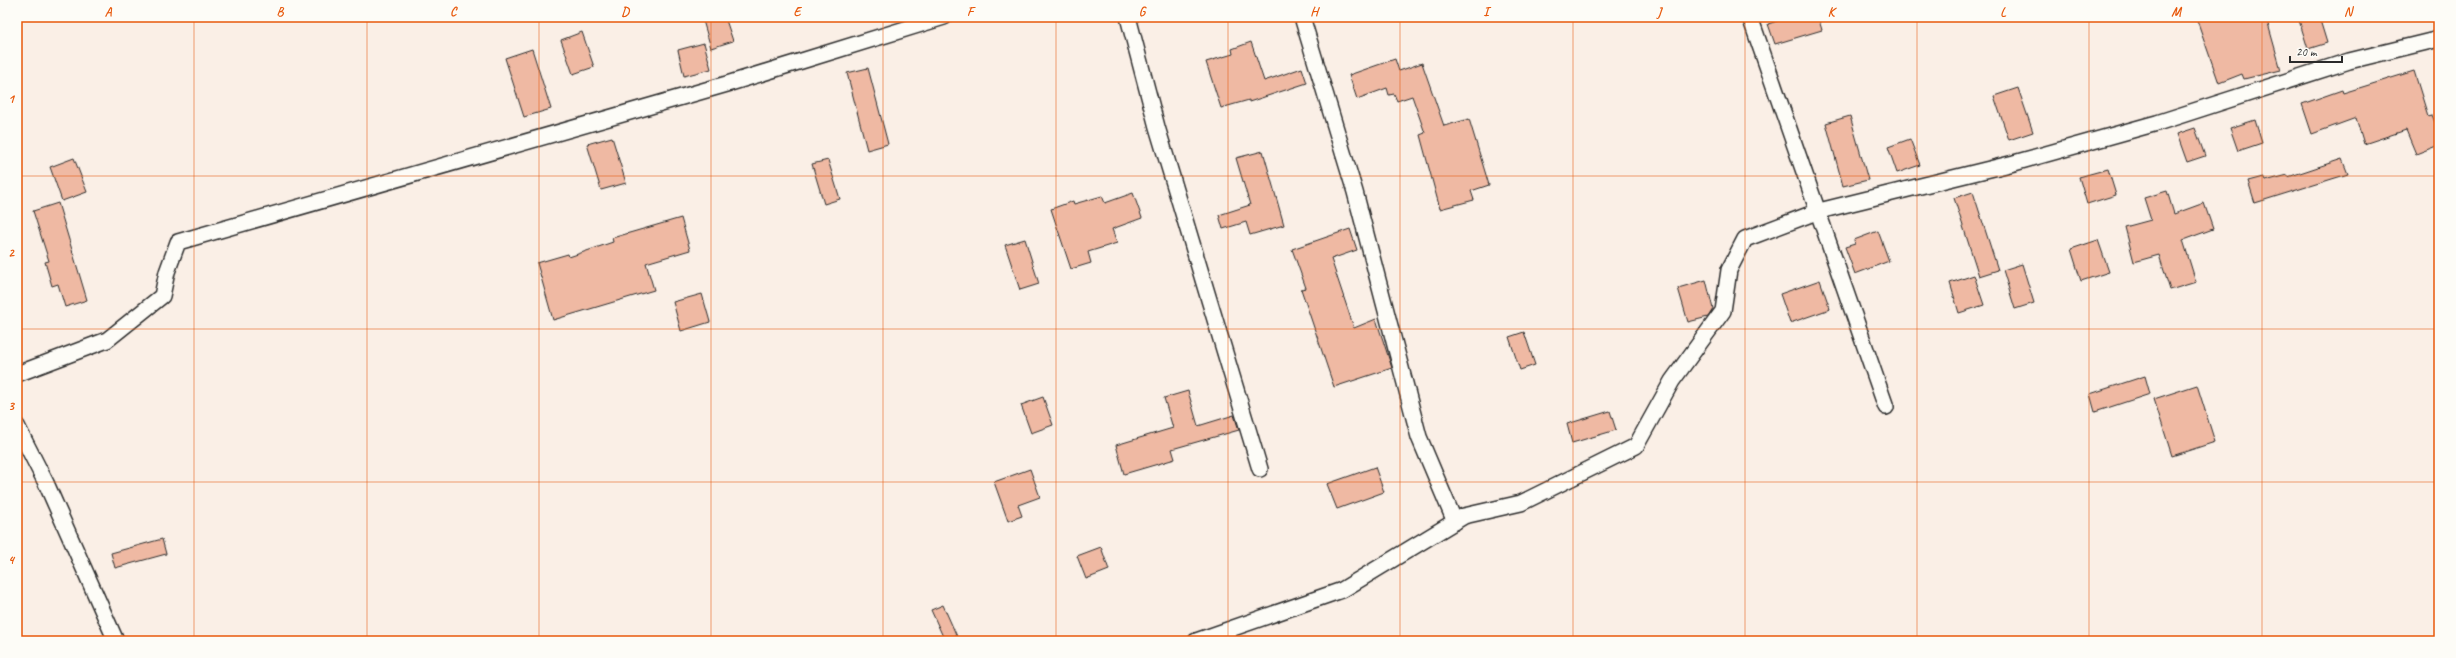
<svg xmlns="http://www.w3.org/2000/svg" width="2456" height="658" font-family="Caveat,sans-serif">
	<rect width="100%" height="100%" fill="#faefe6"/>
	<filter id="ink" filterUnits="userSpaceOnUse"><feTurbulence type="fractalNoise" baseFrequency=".025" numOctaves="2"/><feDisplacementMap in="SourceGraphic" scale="8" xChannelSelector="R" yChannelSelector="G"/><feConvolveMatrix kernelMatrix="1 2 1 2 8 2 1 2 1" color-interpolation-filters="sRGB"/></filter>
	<g filter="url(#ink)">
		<g fill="#efb9a3" stroke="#2b2b2b">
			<polygon points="702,17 725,17 733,41 711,48"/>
			<polygon points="1789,17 1818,17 1822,30 1775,44 1768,24"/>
			<polygon points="2196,17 2266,17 2281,70 2244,79 2242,74 2219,83"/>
			<polygon points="2298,17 2319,17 2327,43 2308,49"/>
			<polygon points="582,32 594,67 573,74 561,40"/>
			<polygon points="1251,42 1264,81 1302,68 1307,83 1249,102 1249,100 1221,108 1206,62 1233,54 1232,49"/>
			<polygon points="704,43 711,69 684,76 678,50"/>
			<polygon points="532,49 551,109 524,117 505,58"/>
			<polygon points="1395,59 1399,71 1422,63 1444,126 1469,119 1489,185 1471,191 1474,200 1440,209 1420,135 1425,133 1412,96 1397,101 1394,94 1389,95 1387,88 1357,99 1349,75"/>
			<polygon points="868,68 888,144 867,150 847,73"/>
			<polygon points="2414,71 2428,116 2432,115 2439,132 2439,145 2416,154 2406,130 2364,144 2356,118 2312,134 2302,104 2342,90 2343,93"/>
			<polygon points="2018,88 2033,132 2009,140 1994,96"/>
			<polygon points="1850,116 1868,180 1843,186 1826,123"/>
			<polygon points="2255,120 2262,143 2238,151 2230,128"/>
			<polygon points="2195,128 2205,156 2187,162 2177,134"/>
			<polygon points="612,137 626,183 601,190 587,144"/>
			<polygon points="1910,139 1920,165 1897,173 1888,147"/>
			<polygon points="1263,151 1284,225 1250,235 1246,222 1223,229 1219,215 1250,205 1236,158"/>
			<polygon points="74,158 87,192 62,201 50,167"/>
			<polygon points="2342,159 2348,174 2255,203 2248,181 2263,177 2265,181 2288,175 2288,177"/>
			<polygon points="828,160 840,199 824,204 812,164"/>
			<polygon points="2108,169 2116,195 2087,204 2079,177"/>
			<polygon points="2167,191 2174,214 2204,203 2213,229 2183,240 2196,282 2170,290 2159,255 2134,262 2125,227 2151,220 2144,198"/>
			<polygon points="1973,192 1998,270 1979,276 1954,198"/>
			<polygon points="1133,193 1142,218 1112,229 1117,243 1088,252 1091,263 1071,269 1051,209 1073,201 1074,204 1102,196 1105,203"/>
			<polygon points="58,203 87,300 65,307 58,284 52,286 45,262 49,261 33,211"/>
			<polygon points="681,218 690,250 646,263 654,290 553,320 537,263 568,254 569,257 613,242 612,238"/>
			<polygon points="1350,229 1357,250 1331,259 1354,328 1376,319 1392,368 1334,387 1301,289 1306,288 1292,249"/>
			<polygon points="1878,231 1889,261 1855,274 1845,247 1855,244 1854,240"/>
			<polygon points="1025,239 1039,284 1020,290 1005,245"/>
			<polygon points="2098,240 2109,272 2081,281 2071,249"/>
			<polygon points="2022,264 2034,303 2015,309 2003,270"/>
			<polygon points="1974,275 1984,305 1959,313 1950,283"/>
			<polygon points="1706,280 1713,309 1708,317 1688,322 1678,288"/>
			<polygon points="1820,280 1830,309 1790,323 1780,294"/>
			<polygon points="702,294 710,322 681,331 673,302"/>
			<polygon points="1524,332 1535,365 1520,370 1509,337"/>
			<polygon points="2145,376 2150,394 2095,412 2090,394"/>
			<polygon points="2197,385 2215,442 2172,456 2154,399"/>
			<polygon points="1188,391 1198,426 1234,415 1239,430 1172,449 1175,459 1124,474 1116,445 1173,428 1164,398"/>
			<polygon points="1043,397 1053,425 1031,433 1021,405"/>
			<polygon points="1610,411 1616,430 1572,443 1567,424"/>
			<polygon points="1375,467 1384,492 1337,509 1327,484"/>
			<polygon points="1030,469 1040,497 1018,505 1022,516 1008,521 994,482"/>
			<polygon points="162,539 166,554 115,568 111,553"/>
			<polygon points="1101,547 1109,570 1086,579 1077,556"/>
			<polygon points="943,605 959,641 945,641 931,610"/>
		</g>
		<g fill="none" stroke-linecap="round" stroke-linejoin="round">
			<g stroke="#2b2b2b" stroke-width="18">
				<g id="minor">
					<polyline points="1128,17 1157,127 1260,469"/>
					<polyline points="1302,17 1355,192 1419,437 1455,522"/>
					<polyline points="1750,17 1886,407"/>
					<polyline points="17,374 107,340 162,296 167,272 178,242 727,84 944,17"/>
					<polyline points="17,426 46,483 116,641"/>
					<polyline points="1196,641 1342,590 1464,516 1521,503 1636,446 1672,381 1723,311 1729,270 1745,239 1819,211 2014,163 2157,123 2349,61 2439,39"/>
				</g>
			</g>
			<use href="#minor" stroke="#fdfcf7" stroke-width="15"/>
		</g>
	</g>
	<path fill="none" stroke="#e8590c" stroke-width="1" stroke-opacity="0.55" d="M194 17V641M367 17V641M539 17V641M711 17V641M883 17V641M1056 17V641M1228 17V641M1400 17V641M1573 17V641M1745 17V641M1917 17V641M2089 17V641M2262 17V641M17 176H2439M17 329H2439M17 482H2439"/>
	<rect width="2456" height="658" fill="none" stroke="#fdfcf7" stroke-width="44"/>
	<path d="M2290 56v6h52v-6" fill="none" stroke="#2b2b2b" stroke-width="2"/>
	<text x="2296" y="56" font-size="12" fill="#2b2b2b" stroke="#fdfcf7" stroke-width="3" paint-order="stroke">20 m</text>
	<rect x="22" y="22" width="2412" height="614" fill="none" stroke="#e8590c" stroke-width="1.5"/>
	<g font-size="13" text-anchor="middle" font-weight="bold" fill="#e8590c">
		<text x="108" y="16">A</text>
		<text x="280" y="16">B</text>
		<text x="453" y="16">C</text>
		<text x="625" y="16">D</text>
		<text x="797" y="16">E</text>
		<text x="970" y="16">F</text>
		<text x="1142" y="16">G</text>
		<text x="1314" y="16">H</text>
		<text x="1486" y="16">I</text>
		<text x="1659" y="16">J</text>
		<text x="1831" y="16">K</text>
		<text x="2003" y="16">L</text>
		<text x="2176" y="16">M</text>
		<text x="2348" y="16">N</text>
		<text x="11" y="103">1</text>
		<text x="11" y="257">2</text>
		<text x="11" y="410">3</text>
		<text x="11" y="564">4</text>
	</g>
</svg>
